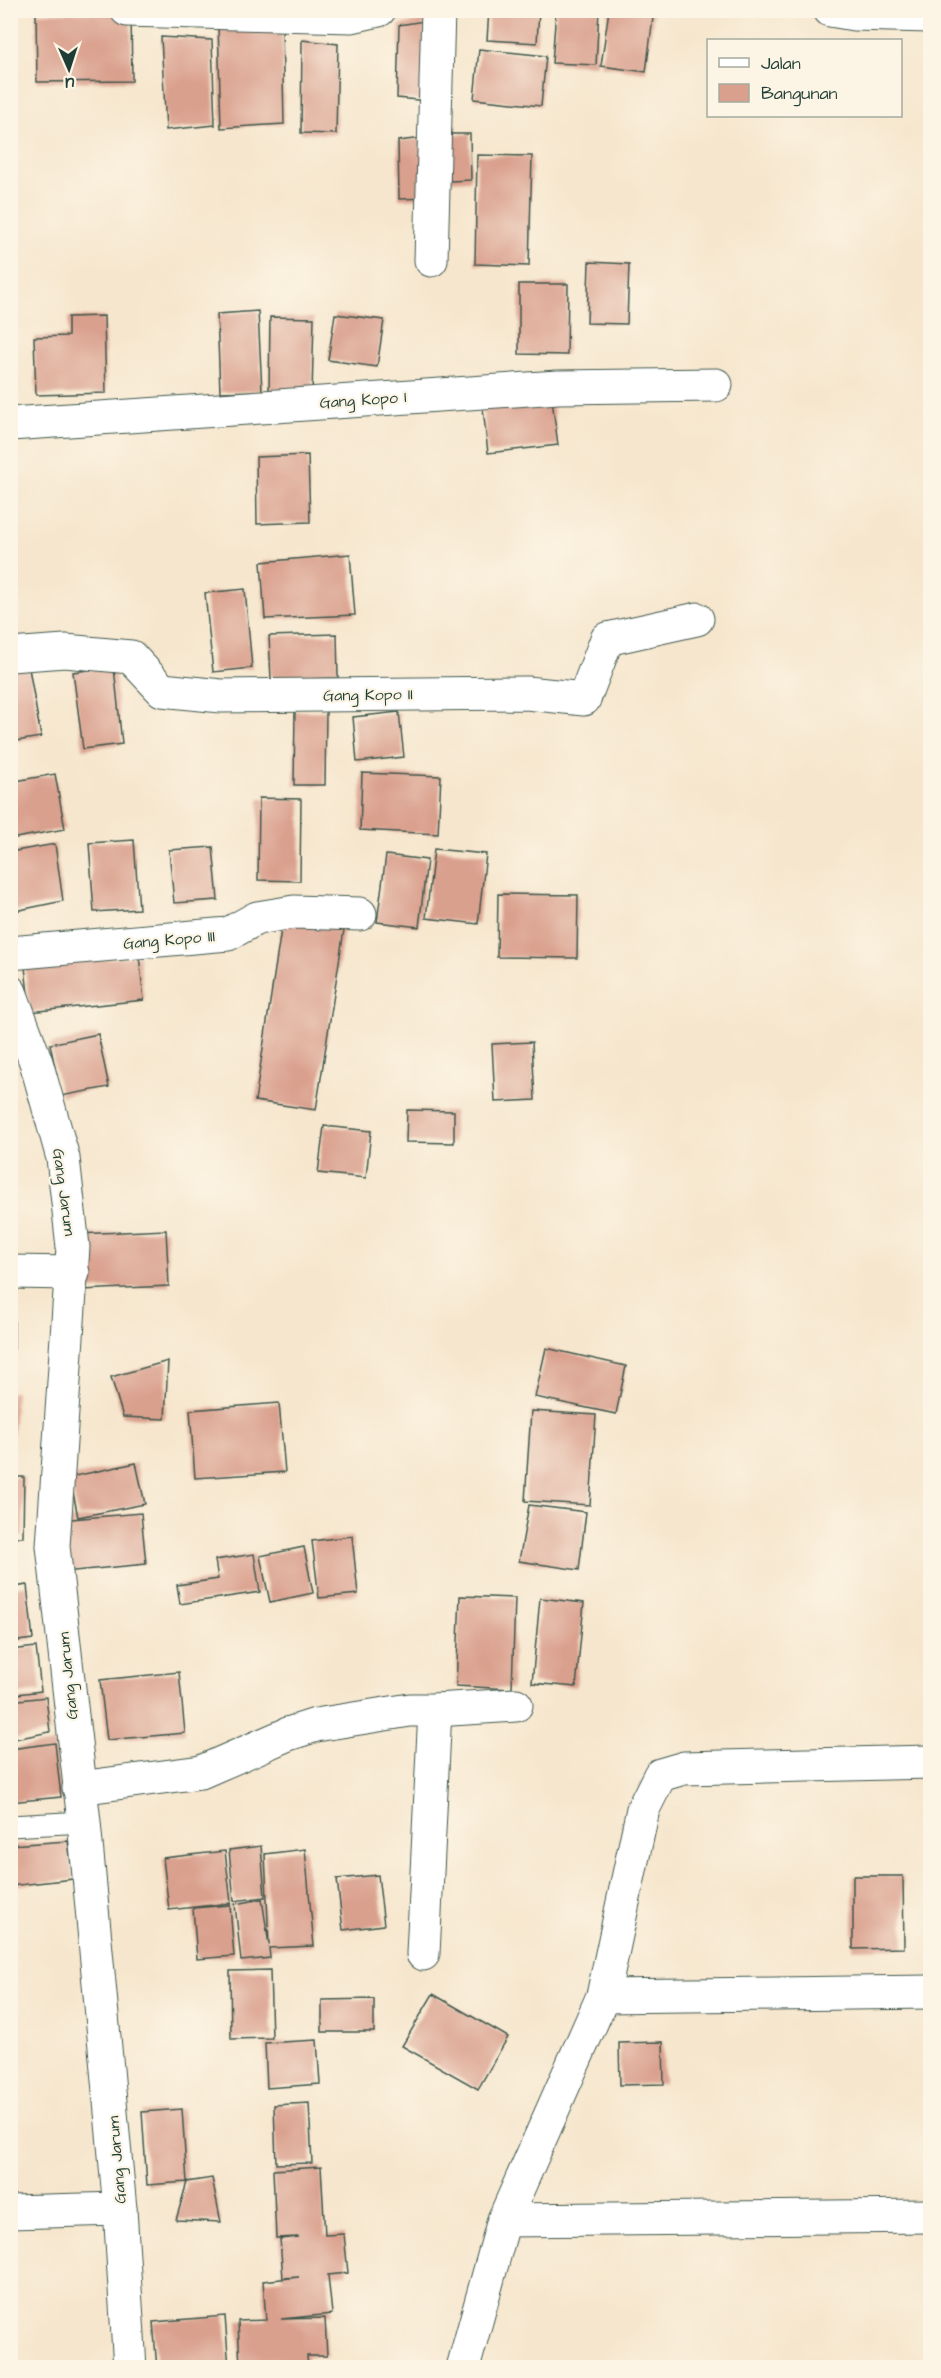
<svg xmlns="http://www.w3.org/2000/svg" width="941" height="2378" font-family="'Architects Daughter',sans-serif">
	<rect width="100%" height="100%" fill="#fcf5e5"/>
	<filter id="ink" filterUnits="userSpaceOnUse"><feTurbulence type="fractalNoise" baseFrequency=".0167" numOctaves="2"/><feDisplacementMap in="SourceGraphic" scale="12" xChannelSelector="R" yChannelSelector="G"/><feConvolveMatrix kernelMatrix="1 2 1 2 8 2 1 2 1" color-interpolation-filters="sRGB"/></filter>
	<filter id="wash" filterUnits="userSpaceOnUse"><feTurbulence type="fractalNoise" baseFrequency=".008" numOctaves="4" result="noise"/><feDisplacementMap in="SourceGraphic" scale="24" xChannelSelector="R" yChannelSelector="G"/><feGaussianBlur stdDeviation="1.35" result="paint"/><feColorMatrix in="noise" values="0 0 0 0 0 0 0 0 0 0 0 0 0 0 0 0 0 1.4 0 .05"/><feComposite in="paint" operator="in"/></filter>
	<g filter="url(#wash)">
		<rect width="100%" height="100%" fill="#f6e6cd"/>
		<g id="blocks">
			<g fill="#daa08e">
				<polygon points="489,10 539,10 537,43 487,40"/>
				<polygon points="556,10 599,10 596,65 552,63"/>
				<polygon points="609,10 654,10 646,72 601,66"/>
				<polygon points="131,12 132,81 37,82 36,13"/>
				<polygon points="424,21 427,101 397,98 399,25"/>
				<polygon points="218,24 282,25 284,124 221,128"/>
				<polygon points="161,37 212,40 215,125 166,130"/>
				<polygon points="302,40 338,44 336,134 301,133"/>
				<polygon points="479,49 546,56 541,106 474,99"/>
				<polygon points="448,134 470,134 471,180 450,181"/>
				<polygon points="422,138 427,198 399,199 398,141"/>
				<polygon points="477,155 532,156 529,266 475,264"/>
				<polygon points="589,262 629,264 627,324 587,323"/>
				<polygon points="519,284 568,284 567,355 519,354"/>
				<polygon points="258,311 262,391 220,392 217,314"/>
				<polygon points="335,314 384,320 377,367 328,360"/>
				<polygon points="104,316 106,393 36,395 34,337 68,336 68,317"/>
				<polygon points="270,317 314,318 312,395 269,394"/>
				<polygon points="552,400 558,445 488,453 483,408"/>
				<polygon points="308,455 310,522 257,524 256,457"/>
				<polygon points="350,554 355,615 265,619 261,562"/>
				<polygon points="245,589 252,668 213,672 205,593"/>
				<polygon points="337,634 338,678 271,680 269,636"/>
				<polygon points="114,667 122,744 83,749 73,672"/>
				<polygon points="29,668 41,737 10,742 10,671"/>
				<polygon points="295,711 326,711 325,785 294,785"/>
				<polygon points="399,712 404,757 357,762 353,717"/>
				<polygon points="362,773 441,776 438,834 360,830"/>
				<polygon points="55,774 65,829 10,839 10,782"/>
				<polygon points="259,798 301,799 300,881 258,880"/>
				<polygon points="134,840 139,909 94,912 89,843"/>
				<polygon points="55,844 63,901 10,912 10,852"/>
				<polygon points="213,847 218,900 174,903 169,850"/>
				<polygon points="434,849 486,854 478,924 426,918"/>
				<polygon points="386,855 427,860 419,927 377,922"/>
				<polygon points="498,894 578,895 577,958 497,957"/>
				<polygon points="346,917 316,1110 255,1101 282,923"/>
				<polygon points="139,956 144,1000 30,1012 25,967"/>
				<polygon points="98,1034 109,1087 61,1096 50,1044"/>
				<polygon points="532,1042 535,1100 495,1102 492,1044"/>
				<polygon points="407,1110 454,1111 454,1143 406,1142"/>
				<polygon points="324,1126 371,1131 366,1178 318,1173"/>
				<polygon points="166,1230 169,1286 81,1290 78,1234"/>
				<polygon points="10,1303 14,1303 14,1349 10,1348"/>
				<polygon points="546,1348 626,1366 616,1414 535,1397"/>
				<polygon points="168,1361 165,1419 123,1417 111,1377"/>
				<polygon points="10,1392 16,1392 13,1435 10,1435"/>
				<polygon points="279,1403 285,1472 195,1478 190,1410"/>
				<polygon points="531,1411 596,1415 590,1505 525,1501"/>
				<polygon points="136,1463 145,1504 78,1517 70,1477"/>
				<polygon points="10,1477 24,1477 23,1537 10,1537"/>
				<polygon points="529,1505 586,1512 579,1570 519,1561"/>
				<polygon points="141,1513 146,1564 64,1572 60,1520"/>
				<polygon points="352,1536 358,1594 319,1598 312,1541"/>
				<polygon points="304,1547 313,1593 270,1602 260,1556"/>
				<polygon points="254,1554 260,1592 180,1604 177,1585 218,1579 215,1560"/>
				<polygon points="27,1585 33,1639 10,1642 10,1588"/>
				<polygon points="460,1596 515,1598 512,1689 456,1686"/>
				<polygon points="540,1598 584,1603 576,1687 532,1683"/>
				<polygon points="36,1647 41,1691 10,1695 10,1650"/>
				<polygon points="179,1672 185,1733 107,1740 100,1680"/>
				<polygon points="46,1697 50,1732 10,1740 10,1701"/>
				<polygon points="55,1743 61,1797 10,1802 10,1749"/>
				<polygon points="68,1841 73,1879 10,1886 10,1845"/>
				<polygon points="261,1846 265,1897 234,1901 229,1850"/>
				<polygon points="305,1849 314,1946 269,1948 270,1958 241,1961 235,1904 262,1899 269,1945 265,1854"/>
				<polygon points="225,1851 231,1903 169,1910 163,1858"/>
				<polygon points="378,1875 384,1925 343,1930 337,1879"/>
				<polygon points="853,1876 903,1876 904,1948 853,1949"/>
				<polygon points="230,1905 234,1956 197,1959 193,1908"/>
				<polygon points="270,1970 272,2038 231,2039 230,1971"/>
				<polygon points="433,1994 508,2037 478,2089 402,2046"/>
				<polygon points="374,1999 374,2032 322,2032 322,2000"/>
				<polygon points="317,2040 320,2084 267,2088 265,2043"/>
				<polygon points="663,2042 664,2084 620,2085 619,2043"/>
				<polygon points="309,2103 312,2163 276,2164 274,2105"/>
				<polygon points="182,2109 187,2182 147,2185 142,2112"/>
				<polygon points="321,2167 325,2235 344,2234 348,2273 328,2275 332,2314 281,2319 325,2318 327,2356 307,2356 308,2368 240,2368 238,2321 266,2320 263,2281 299,2277 283,2278 280,2239 299,2237 276,2238 273,2170"/>
				<polygon points="212,2178 221,2222 176,2220 187,2182"/>
				<polygon points="225,2316 229,2368 157,2368 153,2322"/>
			</g>
		</g>
	</g>
	<g filter="url(#ink)">
		<use href="#blocks" fill-opacity="0" stroke="#3f564b" stroke-width="1.5"/>
		<g fill="none" stroke-linecap="round" stroke-linejoin="round">
			<g stroke="#3f564b" stroke-width="23">
				<polyline id="lane" points="10,1826 84,1822"/>
			</g>
			<g stroke="#3f564b" stroke-width="35">
				<g id="street">
					<polyline points="127,10 352,16 379,10"/>
					<polyline points="830,10 854,14 930,16"/>
					<polyline points="431,260 438,10"/>
					<polyline points="10,424 558,387 716,385"/>
					<polyline points="10,655 65,651 131,657 162,690 221,696 527,693 584,699 607,639 697,619"/>
					<polyline points="10,953 228,934 257,918 294,912 360,914"/>
					<polyline points="10,992 36,1062 63,1158 73,1247 53,1546 84,1822 120,2209 130,2368"/>
					<polyline points="10,1272 73,1273"/>
					<polyline points="435,1710 516,1705"/>
					<polyline points="79,1788 201,1772 288,1734 316,1725 410,1710 435,1710 423,1954"/>
					<polyline points="603,1996 930,1992"/>
					<polyline points="10,2212 120,2209"/>
					<polyline points="504,2220 930,2216"/>
					<polyline points="463,2368 504,2220 603,1996 643,1809 660,1775 684,1768 930,1762"/>
				</g>
			</g>
			<use href="#lane" stroke="#fff" stroke-width="21"/>
			<use href="#street" stroke="#fff" stroke-width="33"/>
		</g>
	</g>
	<g text-anchor="middle" stroke-width="4.5" stroke-linejoin="round" paint-order="stroke">
		<g font-size="16" fill="#1f3d34" stroke="#fcf5e5">
			<text transform="translate(363 399) rotate(-4)" y="6">Gang Kopo I</text>
			<text transform="translate(368 694) rotate(-1)" y="6">Gang Kopo II</text>
			<text transform="translate(169 939) rotate(-5)" y="6">Gang Kopo III</text>
			<text transform="translate(65 1192) rotate(82)" y="6">Gang Jarum</text>
			<text transform="translate(67 1676) rotate(-96)" y="6">Gang Jarum</text>
			<text transform="translate(116 2160) rotate(-95)" y="6">Gang Jarum</text>
		</g>
	</g>
	<rect width="941" height="2378" fill="none" stroke="#fcf5e5" stroke-width="36"/>
	<rect x="707" y="39" width="195" height="78" fill="#fcf5e5" stroke="#a4ab9e" stroke-width="1.5"/>
	<rect x="719" y="58" width="30" height="9" fill="#ffffff" stroke="#a4ab9e" stroke-width="1.5"/>
	<text x="761" y="69" font-size="18" fill="#1f3d34">Jalan</text>
	<rect x="719" y="84" width="30" height="18" fill="#daa08e" stroke="#a4ab9e" stroke-width="1.5"/>
	<text x="761" y="99" font-size="18" fill="#1f3d34">Bangunan</text>
	<g transform="translate(69 69) rotate(177)" stroke="#fcf5e5" stroke-width="4.5" paint-order="stroke">
	<path d="M0-4.5L10 22L0 15L-10 22Z" fill="#1f3d34"/>
	<text y="-9" font-size="16" font-weight="bold" text-anchor="middle" fill="#1f3d34">U</text>
	</g>
</svg>
